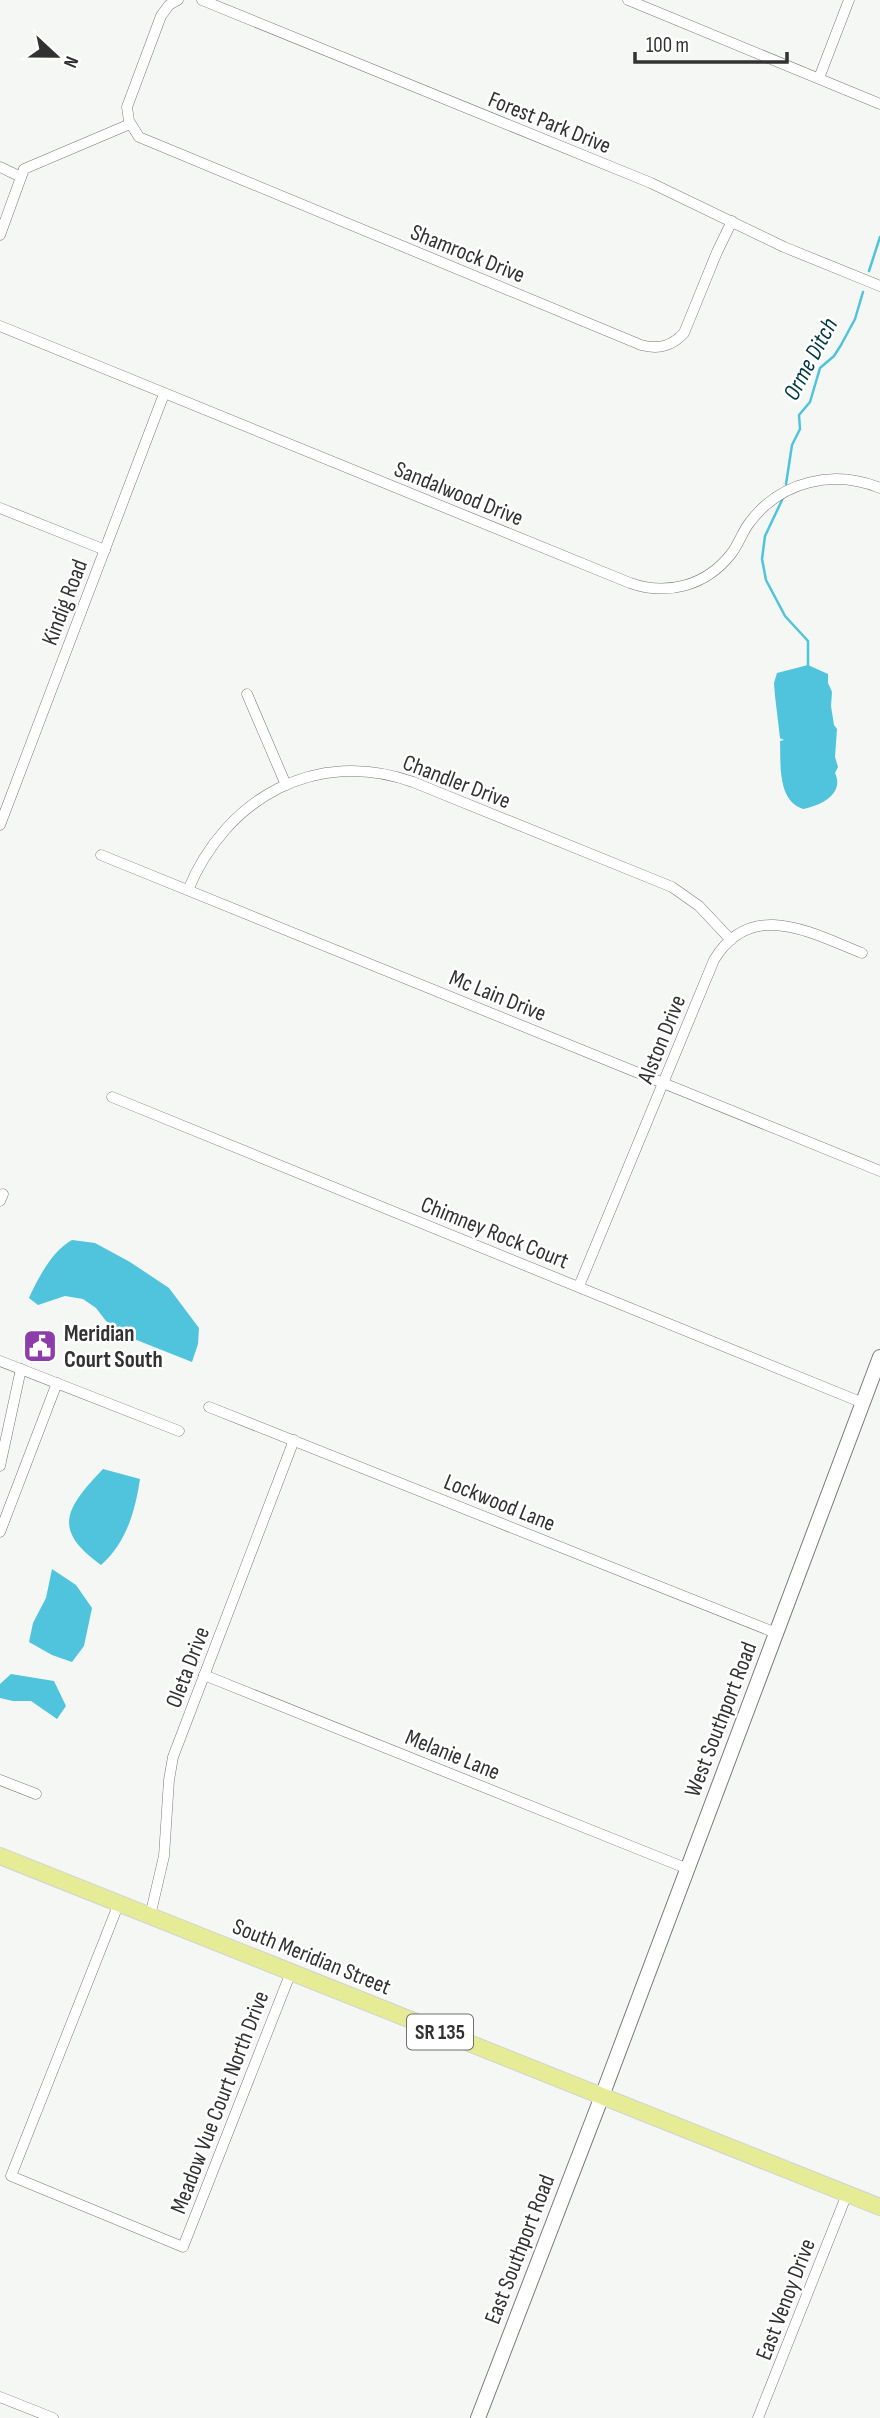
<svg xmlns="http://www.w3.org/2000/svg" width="880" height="2418" font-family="'Sofia Sans Condensed',sans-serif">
	<rect width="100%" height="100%" fill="#f4f7f4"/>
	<g fill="#50c3dd">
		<path d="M808 665 828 674V683L832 692 831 706 834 725 837 729 835 757 838 767 835 773C845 794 820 806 803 809 777 800 781 764 780 741L784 740 780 738 775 696 774 683 777 673Z"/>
		<path d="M72 1240 95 1243 130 1262 169 1288 199 1328 198 1344 192 1362 134 1339 106 1321 96 1308 83 1299 65 1296 38 1305 29 1298C38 1278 52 1251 72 1240Z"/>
		<path d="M103 1469 140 1479C135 1512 126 1543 101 1565 51 1529 66 1508 103 1469Z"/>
		<polygon points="52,1569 76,1585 92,1608 84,1646 72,1662 52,1655 29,1642 33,1623 46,1598"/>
		<polygon points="11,1674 54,1681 66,1706 57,1719 31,1701 13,1701 0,1698 0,1684"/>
	</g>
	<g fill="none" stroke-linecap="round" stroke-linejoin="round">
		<g stroke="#50c3dd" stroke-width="2.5">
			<polyline points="869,271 880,237"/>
			<polyline points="786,484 792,445 800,429 799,415 810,402 820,368 834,356 841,345 855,319 863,292"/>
			<polyline points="783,498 765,536 762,559 766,580 785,616 808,641 808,665"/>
		</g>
		<g stroke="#797c79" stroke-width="11">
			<g id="minor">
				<path d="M178 0 169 5 161 16 127 107 129 121 139 137 641 345C659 350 672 346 684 333L717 252 732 221"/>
				<polyline points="202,0 651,183 784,247 880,286"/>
				<polyline points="628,0 880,104"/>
				<polyline points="819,78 849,0"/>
				<polyline points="0,167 21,177"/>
				<polyline points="0,235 24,169 130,124"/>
				<path d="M0 326 630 583C667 596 706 586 731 554 739 544 742 532 750 522 781 481 833 469 880 488"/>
				<polyline points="0,508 105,550"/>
				<polyline points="247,694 286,785"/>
				<polyline points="0,825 164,394"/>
				<polyline points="101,855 880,1171"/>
				<path d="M188 890C226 798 316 747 413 782L672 887 699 906 731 940"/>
				<polyline points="112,1097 863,1403"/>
				<polyline points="0,1201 3,1194"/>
				<path d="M579 1286 714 960C751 898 811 933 862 953"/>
				<polyline points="0,1361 179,1431"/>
				<polyline points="209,1407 776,1633"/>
				<polyline points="0,1466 21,1369"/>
				<polyline points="0,1532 57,1383"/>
				<polyline points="204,1675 688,1869"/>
				<polyline points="0,1780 36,1794"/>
				<polyline points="119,1903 11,2176 183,2247 291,1972"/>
				<polyline points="150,1916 164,1856 169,1780 173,1757 294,1440"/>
				<polyline points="0,2397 53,2418"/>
				<polyline points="758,2418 847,2194"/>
			</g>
		</g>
		<g stroke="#797c79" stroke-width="16">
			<polyline id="secondary" points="478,2418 602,2096 880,1357"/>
		</g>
		<g stroke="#d2d2d2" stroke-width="18">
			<polyline id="primary" points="0,1856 880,2207"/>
		</g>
		<use href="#minor" stroke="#fff" stroke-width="10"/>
		<use href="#secondary" stroke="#fff" stroke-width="14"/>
		<use href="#primary" stroke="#e5ec95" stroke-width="16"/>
	</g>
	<defs>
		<g id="civic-square" transform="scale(1.75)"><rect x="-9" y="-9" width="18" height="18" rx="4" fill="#8e3cab" stroke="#fff"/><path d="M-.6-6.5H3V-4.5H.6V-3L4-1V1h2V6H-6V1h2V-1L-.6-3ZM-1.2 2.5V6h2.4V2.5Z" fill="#fff"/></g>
	</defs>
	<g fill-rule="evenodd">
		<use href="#civic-square" x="40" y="1346"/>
	</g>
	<g text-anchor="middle" stroke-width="5" stroke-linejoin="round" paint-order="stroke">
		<rect fill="#fff" stroke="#6f706f" stroke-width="2" x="407" y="2014.5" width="66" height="35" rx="5"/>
		<g font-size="21" font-weight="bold" fill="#313231">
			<text x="440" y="2039">SR 135</text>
		</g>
		<g font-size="23" fill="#313231" stroke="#fff">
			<text transform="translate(550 122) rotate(22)" y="8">Forest Park Drive</text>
			<text transform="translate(468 253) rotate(22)" y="8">Shamrock Drive</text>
			<text transform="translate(459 493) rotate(22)" y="8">Sandalwood Drive</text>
			<text transform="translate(64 602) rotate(-69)" y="8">Kindig Road</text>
			<text transform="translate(457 781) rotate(21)" y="8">Chandler Drive</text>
			<text transform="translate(498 995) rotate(22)" y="8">Mc Lain Drive</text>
			<text transform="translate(661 1039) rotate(-68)" y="8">Alston Drive</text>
			<text transform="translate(495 1232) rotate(22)" y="8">Chimney Rock Court</text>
			<text transform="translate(500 1502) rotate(22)" y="8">Lockwood Lane</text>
			<text transform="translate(187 1667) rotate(-69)" y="8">Oleta Drive</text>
			<text transform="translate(720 1719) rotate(-69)" y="8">West Southport Road</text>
			<text transform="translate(453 1754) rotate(22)" y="8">Melanie Lane</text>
			<text transform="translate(312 1956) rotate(22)" y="8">South Meridian Street</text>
			<text transform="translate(219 2102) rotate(-69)" y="8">Meadow Vue Court North Drive</text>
			<text transform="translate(519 2249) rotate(-69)" y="8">East Southport Road</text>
			<text transform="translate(785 2299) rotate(-69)" y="8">East Venoy Drive</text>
		</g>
		<g font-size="23" font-weight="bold" fill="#313231" stroke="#fff" text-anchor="start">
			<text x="64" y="1341">Meridian<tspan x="64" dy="26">Court South</tspan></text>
		</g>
		<g font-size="24" font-style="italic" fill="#013943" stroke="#fff">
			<text transform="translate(810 359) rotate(-62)" y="8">Orme Ditch</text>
		</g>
	</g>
	<g transform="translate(56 56) rotate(112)" stroke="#ffffff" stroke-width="5" paint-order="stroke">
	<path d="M0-5L12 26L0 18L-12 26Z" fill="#313231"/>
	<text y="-10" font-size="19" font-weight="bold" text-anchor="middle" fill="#313231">N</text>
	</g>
	<path d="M635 52v10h152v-10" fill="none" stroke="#313231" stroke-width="3.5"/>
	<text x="646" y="52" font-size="21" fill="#313231" stroke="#ffffff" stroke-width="5" paint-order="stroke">100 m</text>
</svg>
